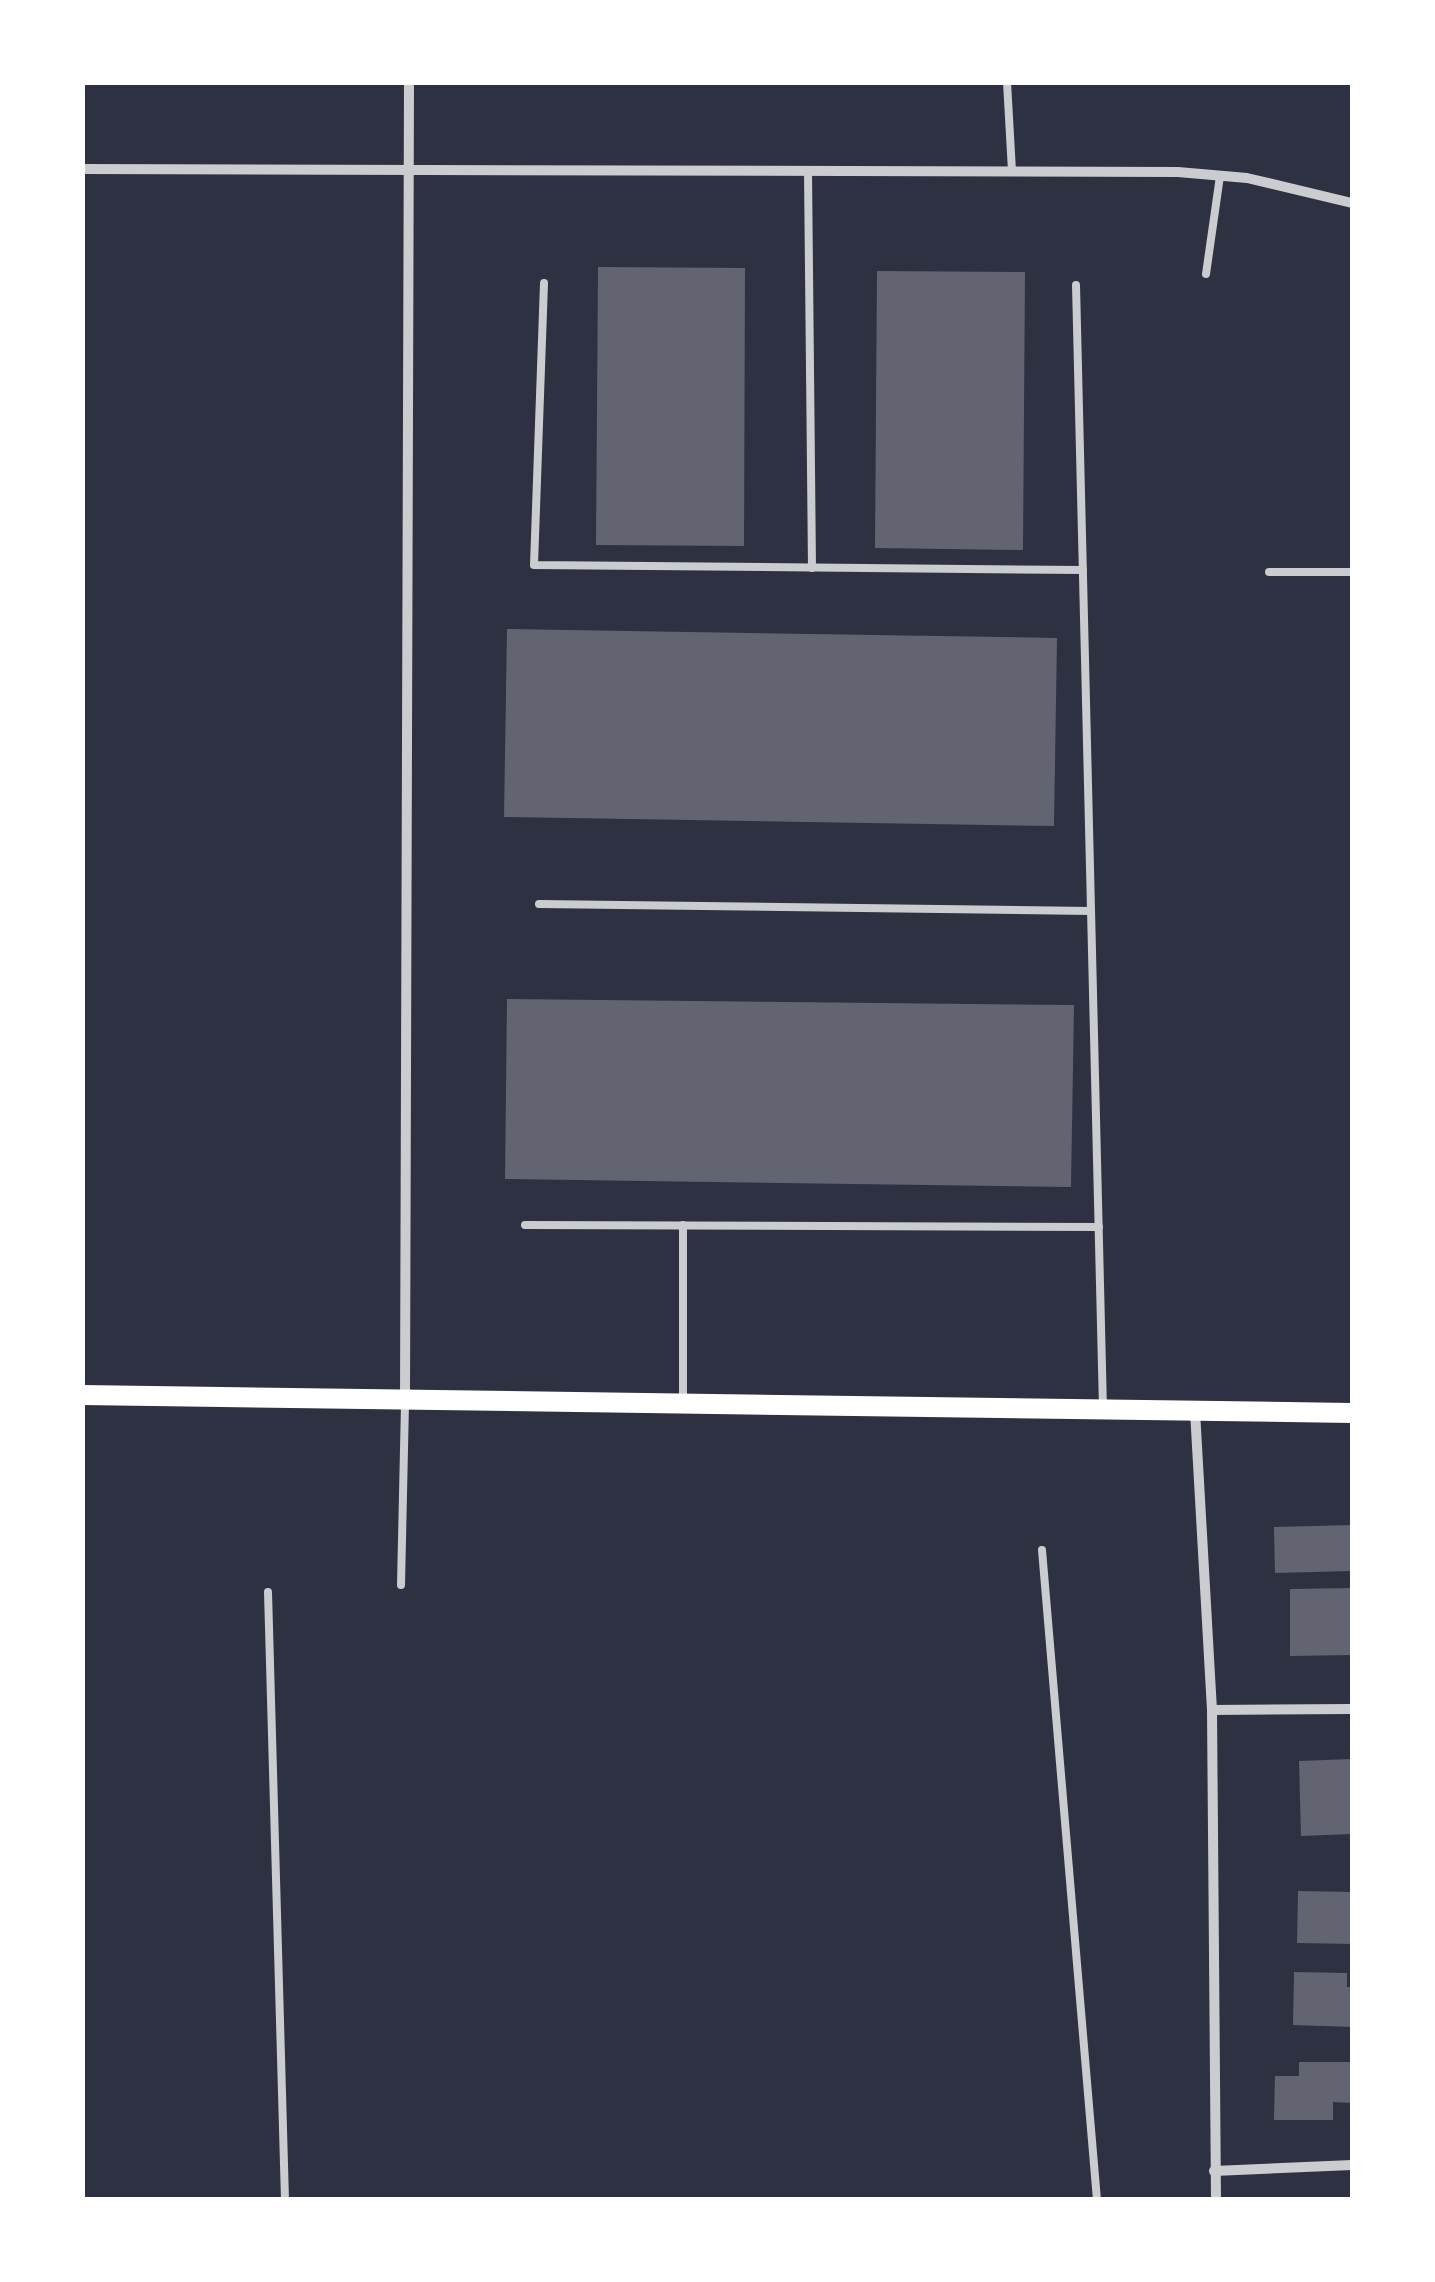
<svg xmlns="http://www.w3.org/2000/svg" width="1435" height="2282" font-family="Inter,sans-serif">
	<rect width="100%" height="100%" fill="#2d3142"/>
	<g fill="#626471">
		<polygon points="598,267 745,268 744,546 596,545"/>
		<polygon points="877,271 1025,272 1023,550 875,548"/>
		<polygon points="507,629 1057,638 1054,826 504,817"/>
		<polygon points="507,999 1074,1005 1071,1187 505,1179"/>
		<polygon points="1352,1525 1352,1571 1275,1573 1274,1527"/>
		<polygon points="1352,1588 1352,1655 1290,1656 1290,1589"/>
		<polygon points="1352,1759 1352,1834 1301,1836 1299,1761"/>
		<polygon points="1298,1891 1352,1892 1352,1944 1297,1943"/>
		<polygon points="1294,1972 1347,1973 1347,1987 1352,1987 1352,2027 1293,2025"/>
		<polygon points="1299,2062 1352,2062 1352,2103 1333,2102 1333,2120 1274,2120 1275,2076 1299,2076"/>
	</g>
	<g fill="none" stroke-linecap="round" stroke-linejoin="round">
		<g stroke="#caccd0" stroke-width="8">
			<polyline points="1007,82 1012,171"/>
			<polyline points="808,171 812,568"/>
			<polyline points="1206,274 1220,176"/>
			<polyline points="544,283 534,565 1083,570"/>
			<polyline points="1076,285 1103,1409"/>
			<polyline points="1269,572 1352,572"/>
			<polyline points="539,904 1091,911"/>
			<polyline points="525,1225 1099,1227"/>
			<polyline points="683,1225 683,1401"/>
			<polyline points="1042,1550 1097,2200"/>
			<polyline points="401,1585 405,1404"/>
			<polyline points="268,1592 285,2200"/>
		</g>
		<g stroke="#caccd0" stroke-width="10">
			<polyline points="82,169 1178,172 1247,178 1352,203"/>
			<polyline points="405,1399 409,82"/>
			<polyline points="1195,1411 1212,1710 1216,2200"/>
			<polyline points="1212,1710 1352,1709"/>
			<polyline points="1214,2171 1352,2165"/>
		</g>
		<polyline stroke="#fff" stroke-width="20" points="82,1395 1352,1413"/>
	</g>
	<rect width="1435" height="2282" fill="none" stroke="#ffffff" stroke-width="170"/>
</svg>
